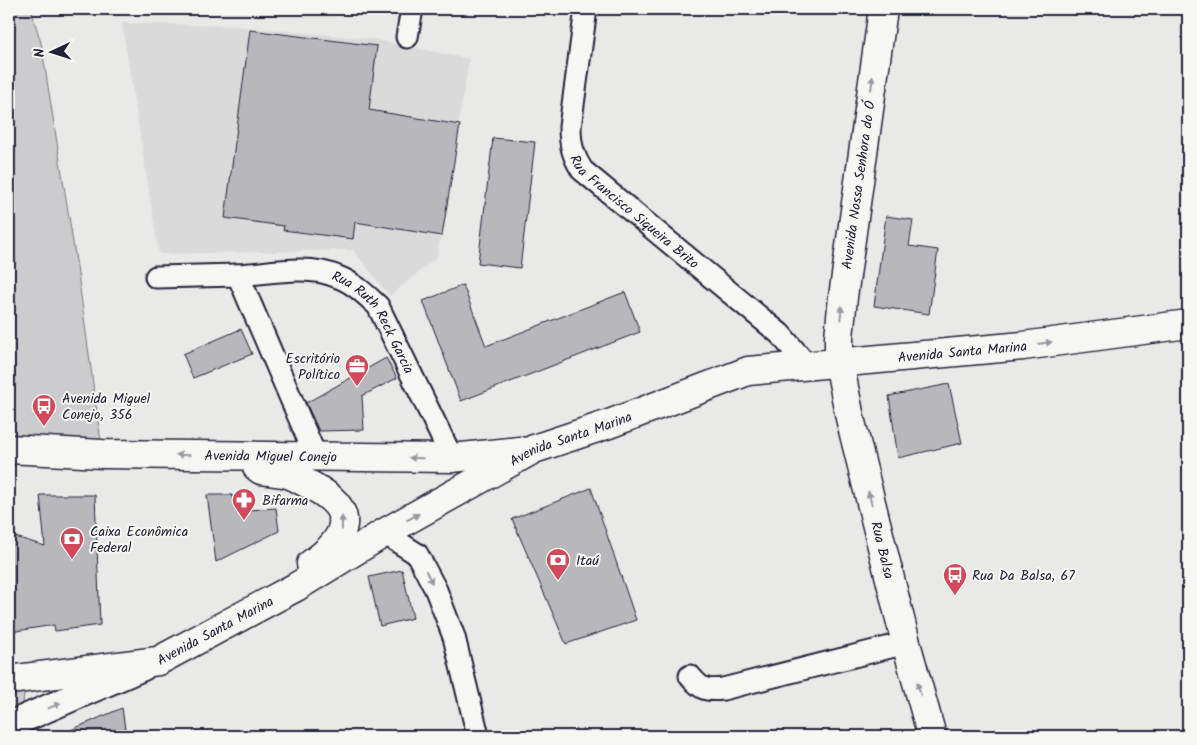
<svg xmlns="http://www.w3.org/2000/svg" width="1197" height="745" font-family="Kalam,sans-serif">
	<rect width="100%" height="100%" fill="#e9e9e7"/>
	<filter id="ink" filterUnits="userSpaceOnUse"><feTurbulence type="fractalNoise" baseFrequency=".02" numOctaves="2"/><feDisplacementMap in="SourceGraphic" scale="10" xChannelSelector="R" yChannelSelector="G"/><feConvolveMatrix kernelMatrix="1 2 1 2 8 2 1 2 1" color-interpolation-filters="sRGB"/></filter>
	<g filter="url(#ink)">
		<polygon fill="#dadada" points="122,23 232,26 372,39 469,59 437,257 390,296 353,250 159,254"/>
		<g fill="#ccccce" stroke="#777784">
			<polygon points="9,9 31,9 41,43 77,267 102,449 9,447"/>
			<polygon points="9,686 25,686 21,720 9,725"/>
		</g>
		<g fill="#b8b8bc" stroke="#22223b">
			<polygon points="250,30 377,46 369,110 460,125 442,236 355,222 353,239 283,230 284,226 225,218"/>
			<polygon points="493,138 535,142 520,268 478,263"/>
			<polygon points="886,216 913,220 909,246 938,250 929,314 874,306"/>
			<polygon points="463,285 486,346 625,292 640,332 461,401 423,301"/>
			<polygon points="241,329 252,354 193,378 183,354"/>
			<polygon points="386,358 397,378 362,396 364,430 319,431 306,403"/>
			<polygon points="949,384 962,443 898,458 889,396"/>
			<polygon points="591,488 636,620 566,644 512,519"/>
			<polygon points="40,495 95,495 100,625 55,631 54,625 10,632 9,535 45,546"/>
			<polygon points="207,495 232,495 237,511 276,508 279,531 216,562"/>
			<polygon points="402,570 413,618 380,626 369,577"/>
			<polygon points="122,708 126,736 57,736"/>
		</g>
		<g fill="none" stroke-linecap="round" stroke-linejoin="round">
			<g stroke="#22223b" stroke-width="25">
				<g id="minor">
					<path id="s1" d="M586 9 570 127C570 144 573 156 582 170L780 334 807 365"/>
					<polyline points="407,37 412,9"/>
					<polyline points="156,277 238,275"/>
					<path id="s2" d="M316 457 238 275C270 273 308 264 338 277 354 283 366 295 378 306L452 458"/>
					<polyline points="384,533 417,554 436,590 454,637 478,736"/>
					<path d="M690 676C701 689 705 691 723 689L906 643"/>
				</g>
			</g>
			<g stroke="#22223b" stroke-width="30">
				<polyline id="tertiary" points="9,725 143,667"/>
			</g>
			<g stroke="#22223b" stroke-width="31">
				<g id="secondary">
					<path id="s3" d="M883 9 843 297 839 337V362L850 418 906 643 932 736"/>
					<path id="s4" d="M9 449 102 454 452 458 520 451"/>
					<path d="M257 467 261 470C270 471 279 472 288 474 296 477 304 482 312 486 359 511 348 538 311 564"/>
					<path id="s5" d="M9 680 158 661 296 587 384 533 534 449 609 424 748 371 1023 346 1188 324"/>
				</g>
			</g>
			<use href="#minor" stroke="#f6f6f2" stroke-width="21"/>
			<use href="#tertiary" stroke="#f6f6f2" stroke-width="26"/>
			<use href="#secondary" stroke="#f6f6f2" stroke-width="28"/>
		</g>
		<defs><path id="oneway-solid" d="M-6-.8H1V-3.2L6.5 0L1 3.2V.8H-6Z" transform="scale(1.25)"/></defs>
		<g fill="#9797a0">
			<use href="#oneway-solid" transform="translate(872 83) rotate(-82)"/>
			<use href="#oneway-solid" transform="translate(841 313) rotate(-84)"/>
			<use href="#oneway-solid" transform="translate(1045 343) rotate(-8)"/>
			<use href="#oneway-solid" transform="translate(183 455) rotate(-179)"/>
			<use href="#oneway-solid" transform="translate(416 458) rotate(-179)"/>
			<use href="#oneway-solid" transform="translate(870 498) rotate(-104)"/>
			<use href="#oneway-solid" transform="translate(413 517) rotate(-29)"/>
			<use href="#oneway-solid" transform="translate(342 523) rotate(-89)"/>
			<use href="#oneway-solid" transform="translate(429 577) rotate(63)"/>
			<use href="#oneway-solid" transform="translate(919 689) rotate(-106)"/>
			<use href="#oneway-solid" transform="translate(54 706) rotate(-23)"/>
		</g>
	</g>
	<defs>
		<g id="office-pin" transform="scale(1.25)"><path d="M0 17L-7.5 6A9.5 9.5 0 1 1 7.5 6Z" fill="#d1495b" stroke="#f6f6f2"/><path d="M-6-3h4V-5.5h4V-3h4V5H-6ZM-1-4.5V-3h2v-1.5ZM-6 0V1H6V0Z" fill="#fff"/></g>
		<g id="bus-pin" transform="scale(1.25)"><path d="M0 17L-7.5 6A9.5 9.5 0 1 1 7.5 6Z" fill="#d1495b" stroke="#f6f6f2"/><path d="M-5-6H5V4H4V6H2V4H-2V6H-4V4H-5ZM-3.5-4V0h7V-4ZM-3.5 1.2v1.5H-2V1.2ZM2 1.2v1.5H3.5V1.2Z" fill="#fff"/></g>
		<g id="pharmacy-pin" transform="scale(1.25)"><path d="M0 17L-7.5 6A9.5 9.5 0 1 1 7.5 6Z" fill="#d1495b" stroke="#f6f6f2"/><path d="M-2-6h4v4h4v4h-4v4h-4v-4h-4v-4h4Z" fill="#fff"/></g>
		<g id="bank-pin" transform="scale(1.25)"><path d="M0 17L-7.5 6A9.5 9.5 0 1 1 7.5 6Z" fill="#d1495b" stroke="#f6f6f2"/><path d="M-6-4H6V4H-6ZM0-2.3a2.3 2.3 0 1 0 0 4.6a2.3 2.3 0 1 0 0-4.6Z" fill="#fff"/></g>
	</defs>
	<g fill-rule="evenodd">
		<use href="#office-pin" x="357" y="366"/>
		<use href="#bus-pin" x="44" y="406"/>
		<use href="#pharmacy-pin" x="244" y="500"/>
		<use href="#bank-pin" x="72" y="539"/>
		<use href="#bank-pin" x="558" y="560"/>
		<use href="#bus-pin" x="955" y="575"/>
	</g>
	<g text-anchor="middle" stroke-width="4" stroke-linejoin="round" paint-order="stroke">
		<g font-size="14" fill="#22223b" stroke="#f6f6f2">
			<text transform="translate(858 185) rotate(-82)" y="5">Avenida Nossa Senhora do Ó</text>
			<text dy="5" stroke="none"><textPath href="#s1" startOffset="231">Rua Francisco Siqueira Brito</textPath></text>
			<text dy="5" stroke="none"><textPath href="#s2" startOffset="358">Rua Ruth Reck Garcia</textPath></text>
			<text dy="5" stroke="none"><textPath href="#s5" startOffset="1025">Avenida Santa Marina</textPath></text>
			<text dy="5" stroke="none"><textPath href="#s5" startOffset="620">Avenida Santa Marina</textPath></text>
			<text dy="5" stroke="none"><textPath href="#s4" startOffset="262">Avenida Miguel Conejo</textPath></text>
			<text dy="5" stroke="none"><textPath href="#s3" startOffset="549">Rua Balsa</textPath></text>
			<text dy="5" stroke="none"><textPath href="#s5" startOffset="215">Avenida Santa Marina</textPath></text>
		</g>
		<g font-size="14" fill="#22223b" stroke="#f6f6f2" text-anchor="start">
			<text x="340" y="363" text-anchor="end">Escritório<tspan x="340" dy="16">Político</tspan></text>
			<text x="62" y="403">Avenida Miguel<tspan x="62" dy="16">Conejo, 356</tspan></text>
			<text x="262" y="505">Bifarma</text>
			<text x="90" y="536">Caixa Econômica<tspan x="90" dy="16">Federal</tspan></text>
			<text x="576" y="565">Itaú</text>
			<text x="972" y="580">Rua Da Balsa, 67</text>
		</g>
	</g>
	<rect width="1197" height="745" fill="none" stroke="#f6f6f2" stroke-width="30"/>
	<rect x="15" y="15" width="1167" height="715" fill="none" stroke="#22223b" stroke-width="2" filter="url(#ink)"/>
	<g transform="translate(52 52) rotate(266)" stroke="#f6f6f2" stroke-width="4" paint-order="stroke">
	<path d="M0-4L9 19L0 12L-9 19Z" fill="#22223b"/>
	<text y="-8" font-size="14" font-weight="bold" text-anchor="middle" fill="#22223b">N</text>
	</g>
</svg>
